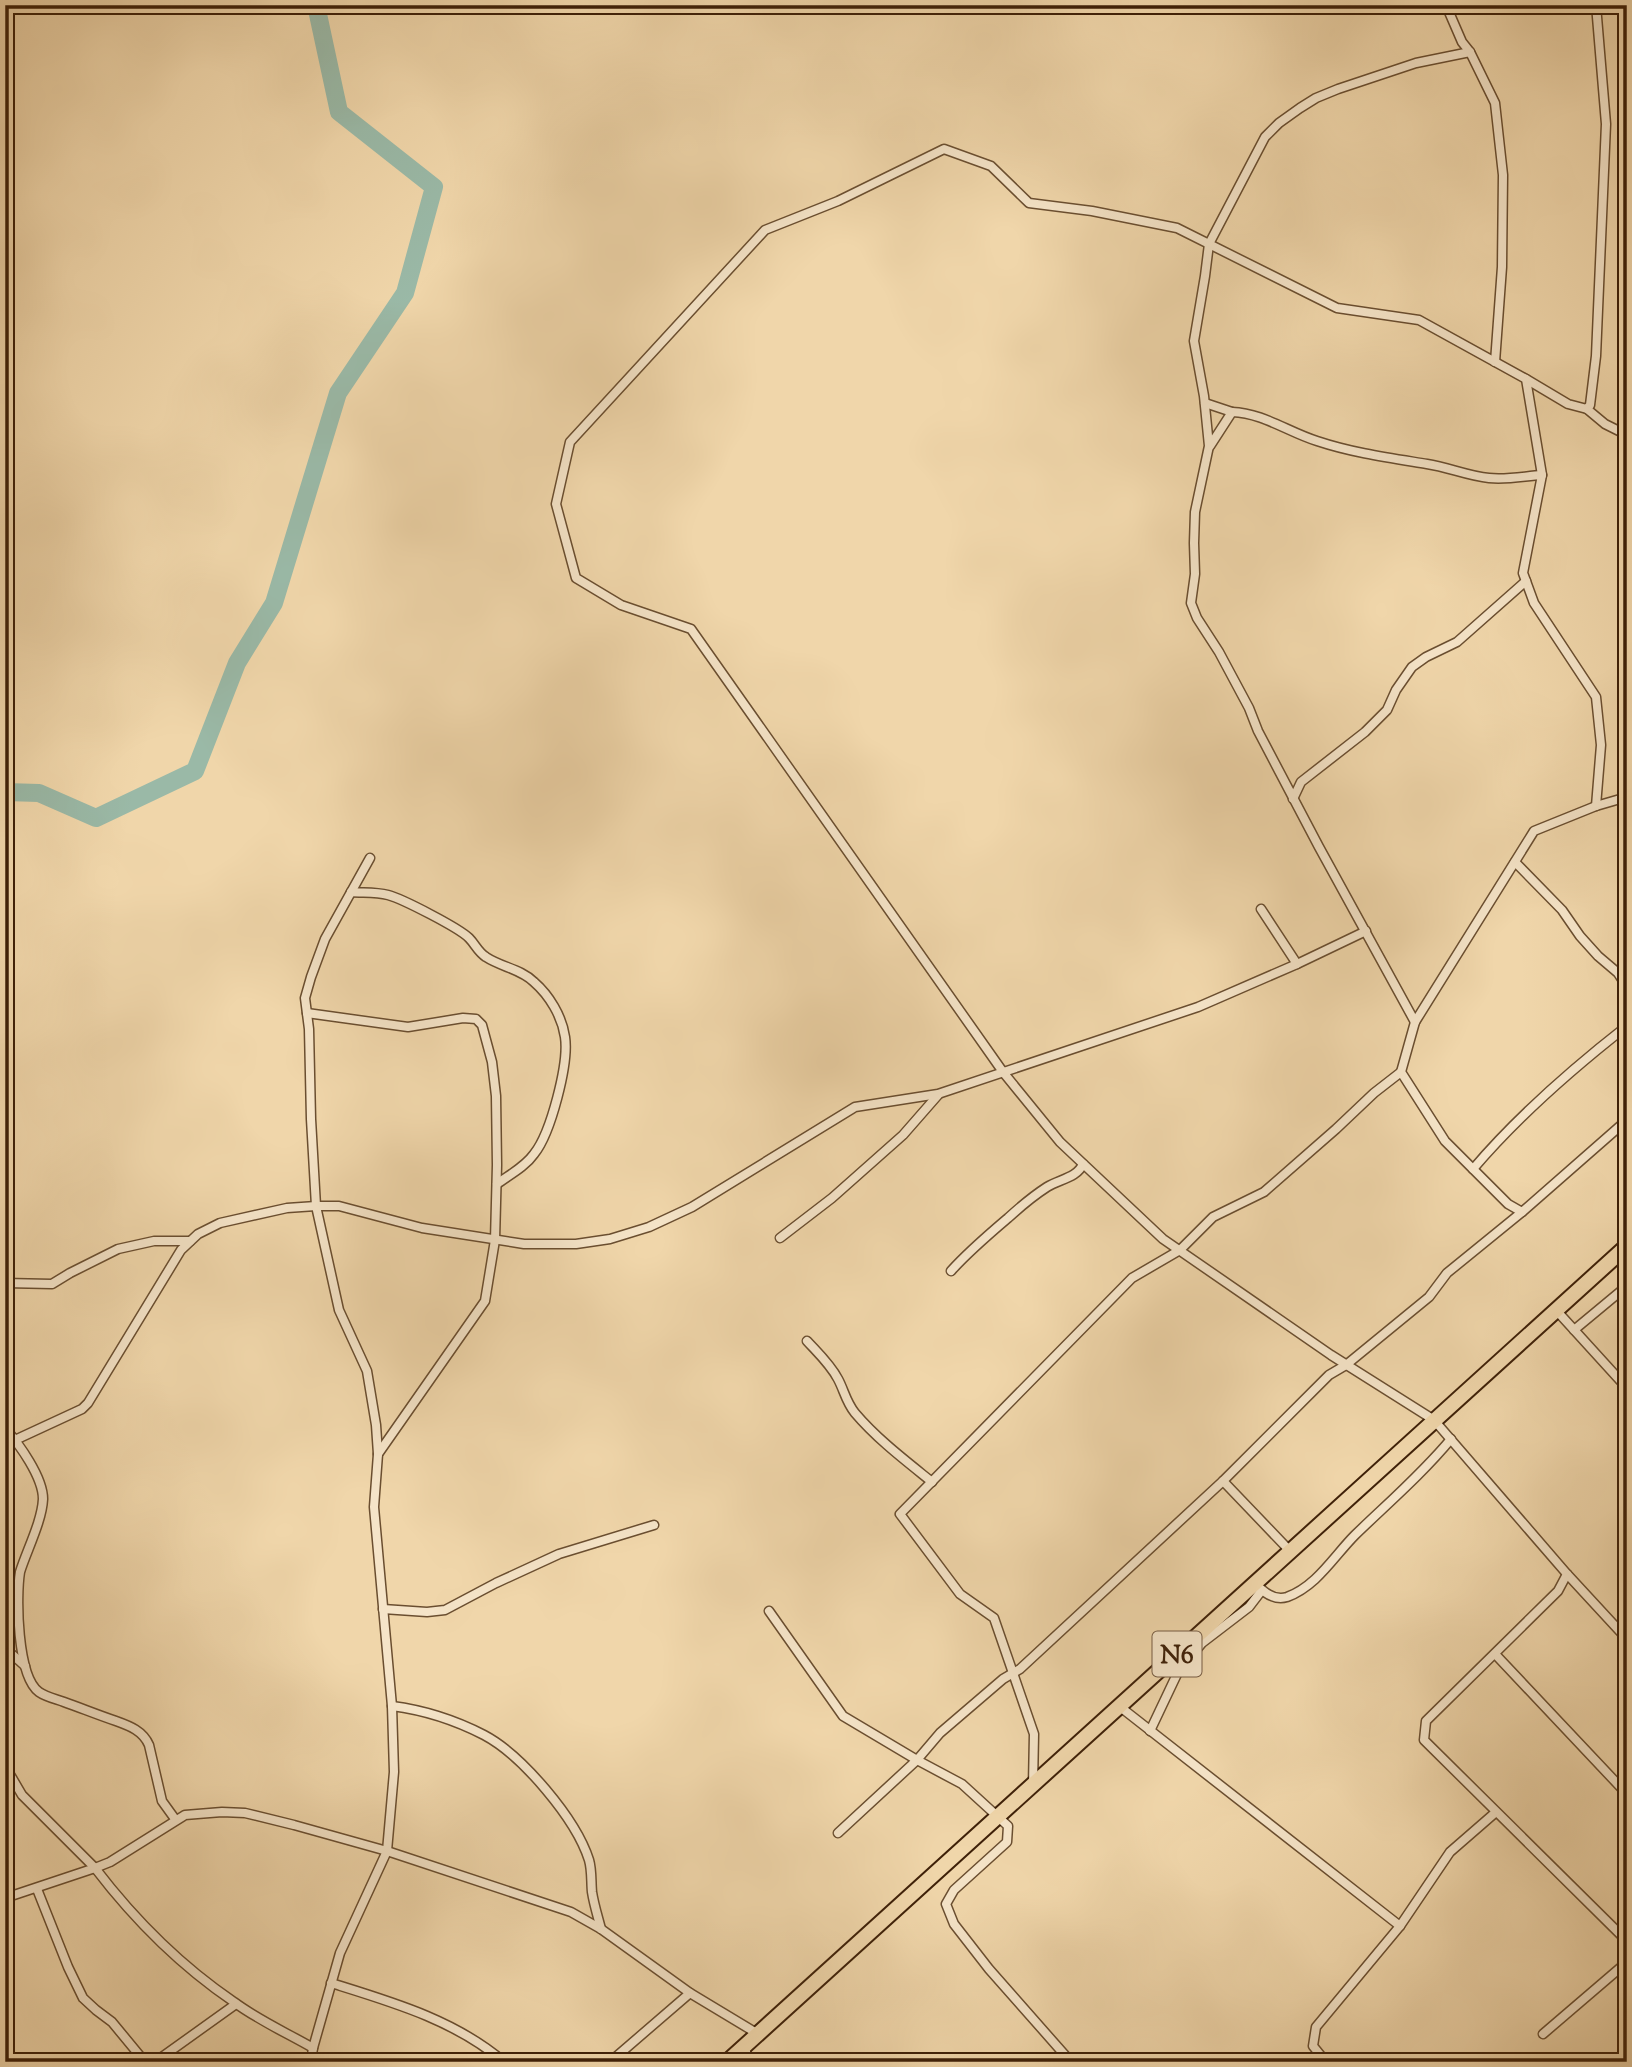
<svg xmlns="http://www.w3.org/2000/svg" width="1632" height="2067" font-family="'Sorts Mill Goudy',serif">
	<rect width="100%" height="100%" fill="#f0d6aa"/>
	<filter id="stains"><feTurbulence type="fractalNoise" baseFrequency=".00286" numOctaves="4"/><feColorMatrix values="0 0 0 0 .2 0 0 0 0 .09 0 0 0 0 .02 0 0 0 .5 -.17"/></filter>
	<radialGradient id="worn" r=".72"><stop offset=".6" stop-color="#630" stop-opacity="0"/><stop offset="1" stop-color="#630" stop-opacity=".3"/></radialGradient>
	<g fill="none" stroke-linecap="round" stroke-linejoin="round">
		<polyline stroke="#9ab9a7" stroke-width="18" points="5,792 39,793 96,818 195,771 237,663 274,603 338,393 405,293 434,187 339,112 316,5"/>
		<g stroke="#6a4e30" stroke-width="11">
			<g id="street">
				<polyline points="1449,12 1462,42 1470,52 1495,103 1503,175 1502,267 1495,362"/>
				<polyline points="1526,379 1568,404 1587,409 1590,405 1596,356 1606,124 1596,5"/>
				<polyline points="1205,403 1232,412"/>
				<polyline points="1587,409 1605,424 1627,435"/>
				<path d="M1210 446 1232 412C1263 413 1288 432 1317 441 1353 453 1390 458 1427 464 1448 467 1468 476 1489 478 1507 480 1525 476 1542 475"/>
				<polyline points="1627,797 1596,806 1534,831 1415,1022 1401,1072 1445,1141 1508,1204 1522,1212 1627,1120"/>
				<polyline points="1293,799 1301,782 1365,732 1387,710 1396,690 1412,667 1426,657 1457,642 1526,581"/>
				<polyline points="1596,806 1601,745 1596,697 1534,603 1523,573 1542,475 1526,379 1419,320 1337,308 1177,228 1092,211 1029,203 991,166 944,149 838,201 765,230 570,442 556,504 576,578 621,605 691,629 1003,1072 1060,1142 1163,1239 1331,1355 1434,1420 1567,1574 1627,1639"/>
				<polyline points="370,858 325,939 311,977 305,998 309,1029 311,1119 316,1206 339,1310 367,1371 376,1425 378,1454"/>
				<polyline points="1515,862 1562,910 1580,936 1598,956 1618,973 1627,987"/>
				<path d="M351 892C363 893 376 892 388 895 403 899 459 928 469 938 475 944 478 952 486 957 501 967 521 969 534 982 549 995 562 1016 565 1037 569 1063 551 1133 534 1154 525 1167 509 1175 497 1184"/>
				<polyline points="1261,909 1297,964"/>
				<polyline points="307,1013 408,1027 463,1018 476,1019 482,1025 492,1062 496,1096 497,1165 495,1240 485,1301 378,1454 374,1507 392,1706 394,1772 387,1851 340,1953 313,2048 311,2062"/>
				<polyline points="1415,1022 1319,847 1258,731 1249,708 1219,652 1197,618 1191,603 1195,574 1194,543 1195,512 1209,446 1204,396 1194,341 1205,276 1209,244 1265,137 1279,123 1300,108 1316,98 1338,89 1416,63 1470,52"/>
				<path d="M1473 1169C1518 1116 1572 1069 1627 1026"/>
				<polyline points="780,1238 832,1198 903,1135 938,1095"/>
				<path d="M951 1271C969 1251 988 1235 1008 1218 1020 1207 1033 1196 1047 1187 1060 1179 1077 1178 1083 1164"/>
				<polyline points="5,1283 52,1284 70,1273 118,1249 154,1241 190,1241"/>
				<polyline points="1556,1310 1627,1388"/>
				<polyline points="1574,1330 1627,1286"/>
				<path d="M807 1341C818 1353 830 1364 838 1379 844 1390 846 1402 855 1413 877 1439 906 1461 932 1482"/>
				<path d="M5 1428C19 1444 43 1477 43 1499 42 1521 27 1550 20 1572 16 1597 17 1676 39 1692 46 1697 56 1699 64 1702 81 1708 98 1715 116 1721 130 1726 143 1731 149 1745L162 1801 175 1819"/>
				<polyline points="15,1440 82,1409 88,1403 181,1250 198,1234 220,1223 287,1208 316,1206 339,1206 422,1228 524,1244 576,1244 610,1239 649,1227 692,1207 855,1107 938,1094 1198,1007 1297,964 1366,931"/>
				<polyline points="1223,1481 1290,1551"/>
				<polyline points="1567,1574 1558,1591 1426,1721 1424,1740 1627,1941"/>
				<path d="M1255 1583C1263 1592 1274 1601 1287 1597 1317 1586 1334 1556 1355 1535 1387 1504 1422 1474 1451 1439"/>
				<polyline points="383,1609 427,1612 445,1610 496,1583 559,1554 654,1525"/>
				<polyline points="769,1611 843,1716 917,1760 962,1784 1008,1826 1007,1842 954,1890 946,1904 954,1924 989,1969 1071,2062"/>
				<polyline points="5,1648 25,1666"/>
				<polyline points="1495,1654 1627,1794"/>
				<path d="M392 1706C423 1710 455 1720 484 1735 522 1755 576 1819 589 1860 592 1870 591 1882 592 1892 594 1905 598 1917 601 1929"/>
				<polyline points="1119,1706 1400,1926"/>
				<polyline points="1150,1731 1178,1672 1202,1643 1249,1607 1262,1590"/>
				<polyline points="5,1766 22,1795 95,1868 5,1898"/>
				<polyline points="1033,1785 1034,1734 994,1618 960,1594 900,1514 1132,1278 1180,1250 1213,1217 1264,1192 1336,1129 1374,1093 1401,1072"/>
				<polyline points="838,1833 917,1760 940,1733 1003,1679 1020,1669 1223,1481 1329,1375 1346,1365 1429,1297 1447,1273 1522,1212"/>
				<polyline points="37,1889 68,1967 83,1998 96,2010 112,2022 145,2062"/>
				<path d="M331 1983C392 2002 455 2020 504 2062"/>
				<polyline points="1543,2034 1627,1962"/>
				<polyline points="743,2047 751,2062"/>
				<path d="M313 2048C287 2033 258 2020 234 2002 181 1966 134 1919 95 1868L110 1862 185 1815 222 1812 245 1813 294 1825 387 1851 571 1912 601 1929 690 1993 758 2034"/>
				<polyline points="155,2062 236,2004"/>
				<polyline points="610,2062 690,1993"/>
				<polyline points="1326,2062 1313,2046 1316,2027 1400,1926 1450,1852 1496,1812"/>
			</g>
		</g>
		<g stroke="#3e2008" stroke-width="18">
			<polyline id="highway" points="727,2062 1627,1246"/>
		</g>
		<use href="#street" stroke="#f5e4c8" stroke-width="8"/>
		<use href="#highway" stroke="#f0d6aa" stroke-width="14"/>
	</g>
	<g text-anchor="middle" stroke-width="7" stroke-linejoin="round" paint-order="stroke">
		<rect fill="#f5e4c8" stroke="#755b42" stroke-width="2" x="1152.5" y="1631.5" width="49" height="45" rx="5"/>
		<g font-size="26" font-weight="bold" fill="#3e2008">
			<text x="1177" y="1663">N6</text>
		</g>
	</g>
	<rect width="1632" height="2067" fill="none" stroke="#f0d6aa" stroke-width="28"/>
	<rect x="7" y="7" width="1618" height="2053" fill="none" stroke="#3e2008" stroke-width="3.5"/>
	<rect x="14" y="14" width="1604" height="2039" fill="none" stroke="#3e2008" stroke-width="2"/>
	<rect width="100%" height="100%" filter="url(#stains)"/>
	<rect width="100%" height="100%" fill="url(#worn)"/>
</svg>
